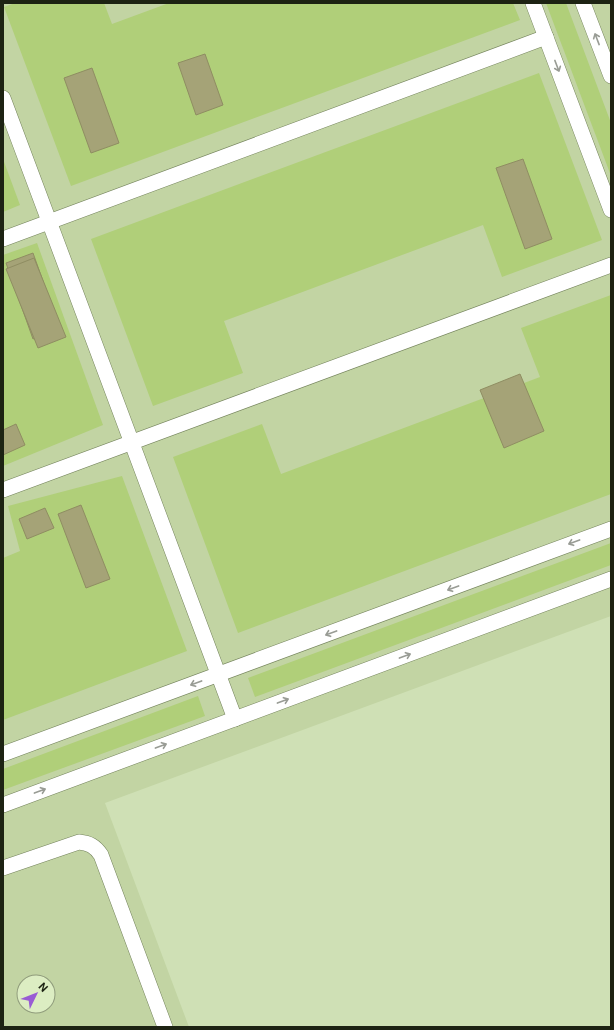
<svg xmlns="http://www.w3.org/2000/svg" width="614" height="1030" font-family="Roboto,sans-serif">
	<rect width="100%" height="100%" fill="#cfe0b5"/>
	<path fill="#c2d4a3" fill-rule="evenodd" d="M3 3H611V616L105 803 189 1027H3ZM24 982H48V1006H24Z"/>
	<g fill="#b0cf79">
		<polygon points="15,3 104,3 112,24 169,3 513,3 520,20 71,186 4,7"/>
		<polygon points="546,3 566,3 611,123 611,176"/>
		<polygon points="539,73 602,240 502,277 483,225 224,321 243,373 153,406 91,239"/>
		<polygon points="3,159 20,205 3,212"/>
		<polygon points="37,243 103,425 3,466 3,255"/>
		<polygon points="611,295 611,494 238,633 173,457 262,424 281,474 540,377 521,328"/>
		<polygon points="122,476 187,651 3,720 3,558 20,551 8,506"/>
		<polygon points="611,543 611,565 255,697 248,678"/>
		<polygon points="198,696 205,716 3,790 3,769"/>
	</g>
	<g fill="#a5a377" stroke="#8f8d62">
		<polygon points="205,54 223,105 196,115 178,63"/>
		<polygon points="92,68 119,143 91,153 64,78"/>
		<polygon points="523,159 552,239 525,249 496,168"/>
		<polygon points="33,253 60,329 33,339 6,263"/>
		<polygon points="34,258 66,337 38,348 6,269"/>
		<polygon points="520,374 544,431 504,448 480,390"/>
		<polygon points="16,424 25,445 3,455 3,430"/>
		<polygon points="81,505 110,579 86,588 58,514"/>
		<polygon points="45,508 54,528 27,539 19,519"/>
	</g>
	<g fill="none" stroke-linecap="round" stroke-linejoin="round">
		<g stroke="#75845d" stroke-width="16">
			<g id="minor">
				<polyline points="533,3 611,210"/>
				<polyline points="583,3 611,76"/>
				<polyline points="3,98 235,719"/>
				<polyline points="3,239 546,37"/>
				<polyline points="3,490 611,265"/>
				<polyline points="3,754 611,529"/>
				<polyline points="3,805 611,579"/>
				<path d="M3 868 79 842C89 843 95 846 101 855L165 1027"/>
			</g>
		</g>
		<use href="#minor" stroke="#fff" stroke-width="15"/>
	</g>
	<defs><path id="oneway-shaft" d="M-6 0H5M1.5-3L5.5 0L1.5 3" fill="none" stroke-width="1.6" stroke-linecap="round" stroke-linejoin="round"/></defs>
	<g stroke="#999c95">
		<use href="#oneway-shaft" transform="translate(597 39) rotate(-111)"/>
		<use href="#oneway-shaft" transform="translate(557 66) rotate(69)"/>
		<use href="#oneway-shaft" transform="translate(574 542) rotate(160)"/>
		<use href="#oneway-shaft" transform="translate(453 588) rotate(160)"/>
		<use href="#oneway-shaft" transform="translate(331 633) rotate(160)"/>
		<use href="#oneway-shaft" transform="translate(405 656) rotate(-20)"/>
		<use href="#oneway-shaft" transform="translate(196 683) rotate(160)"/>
		<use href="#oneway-shaft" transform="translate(283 701) rotate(-20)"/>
		<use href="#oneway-shaft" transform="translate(161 746) rotate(-20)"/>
		<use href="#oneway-shaft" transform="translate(40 791) rotate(-20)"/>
	</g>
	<rect width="614" height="1030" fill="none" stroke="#1d2313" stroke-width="8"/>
	<g transform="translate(36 994) rotate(47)"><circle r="19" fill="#dcedc2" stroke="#909c7c"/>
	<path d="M0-3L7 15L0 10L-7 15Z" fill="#995cd4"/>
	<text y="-6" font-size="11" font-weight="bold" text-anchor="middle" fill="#1d2313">N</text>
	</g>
</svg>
